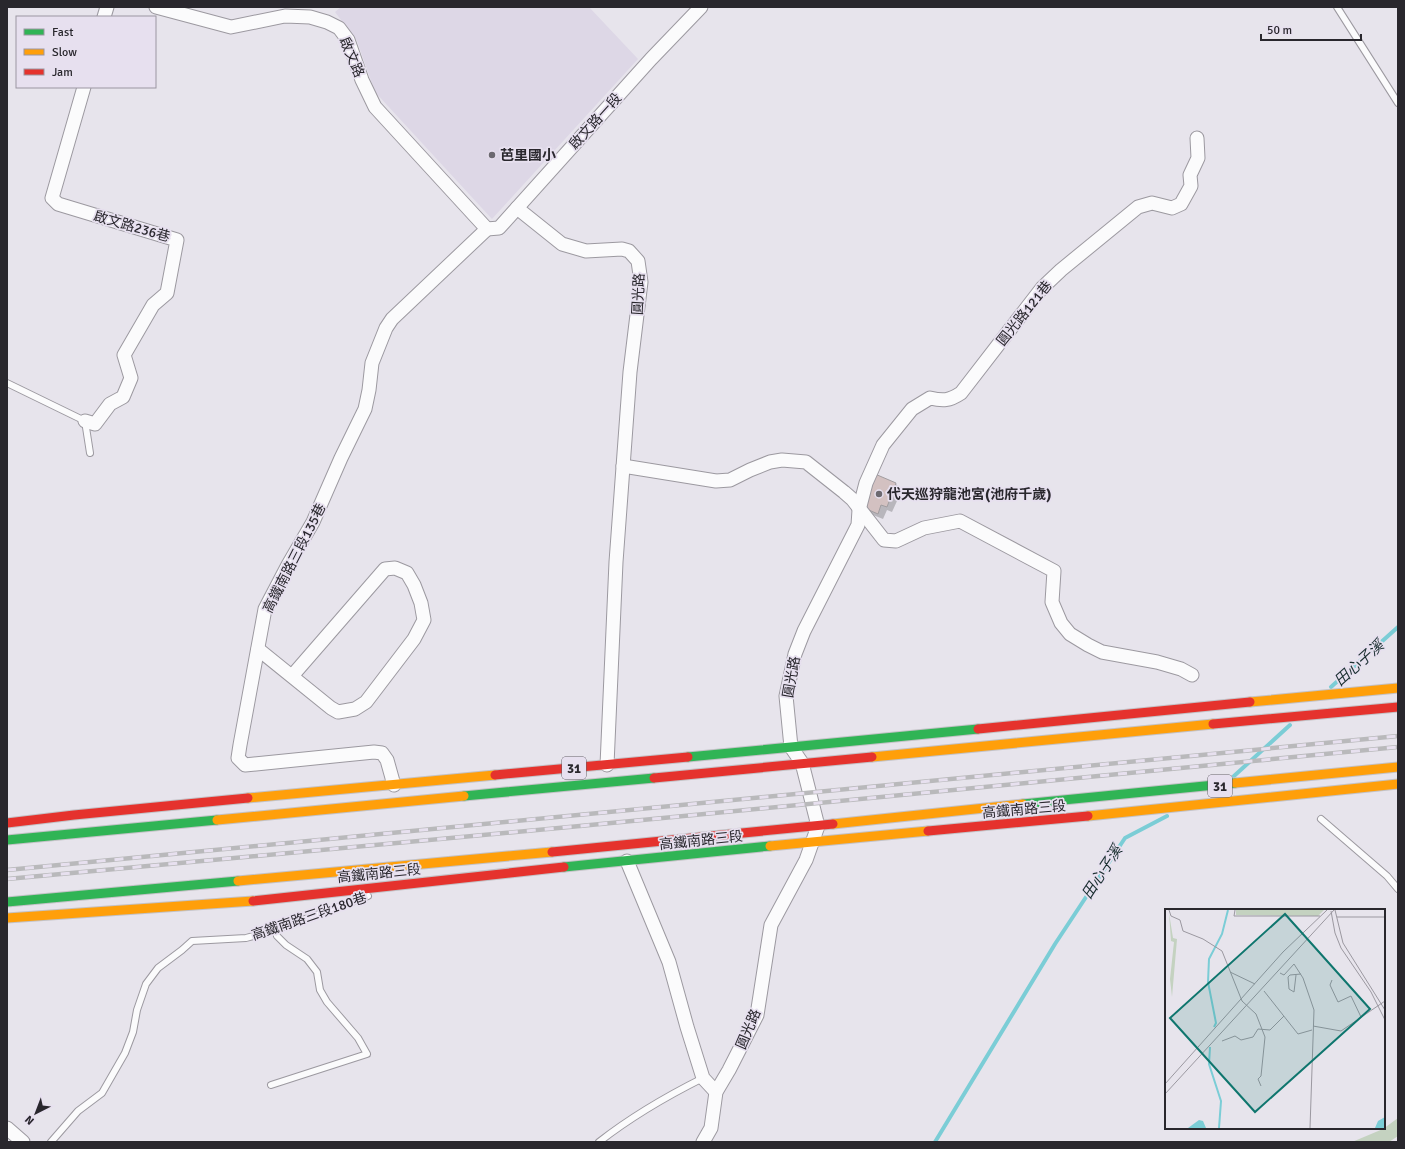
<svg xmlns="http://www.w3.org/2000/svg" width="1405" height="1149" font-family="Signika,'Noto Sans TC',sans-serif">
	<rect width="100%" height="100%" fill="#e7e4ec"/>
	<polygon fill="#ddd7e6" points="341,7 589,7 638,59 492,219 375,92 357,41 335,12"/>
	<polygon fill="#c4d2c0" points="1398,1118 1398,1136 1389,1142 1352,1142 1383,1129"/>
	<polygon fill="#0003" points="876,476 896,484 902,490 892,512 887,510 883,519 868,513 863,507"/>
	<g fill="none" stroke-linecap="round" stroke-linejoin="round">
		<g stroke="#7bcdd6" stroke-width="4">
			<polyline points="1331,687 1398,627"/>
			<polyline points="1234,776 1290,725"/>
			<polyline points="935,1142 1055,944 1125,838 1167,816"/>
		</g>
	</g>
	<polygon fill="#d3c1c1" stroke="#a19da0" points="875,474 896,483 887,507 881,505 878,514 862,507"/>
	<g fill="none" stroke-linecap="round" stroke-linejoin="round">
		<g stroke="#9c99a0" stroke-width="8">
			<g id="lane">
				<polyline points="1337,7 1398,103"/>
				<polyline points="7,383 85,421 90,453"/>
				<polyline points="1321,819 1387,876 1398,889"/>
				<polyline points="271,1085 367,1054 358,1038 327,1002 320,990 317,972 307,959 286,945 277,936 275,930"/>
				<polyline points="51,1142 78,1111 102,1093 125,1053 133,1032 137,1010 146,984 158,968 182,950 192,941 246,938 275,930 368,896"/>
				<path d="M599 1142C631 1117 667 1096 703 1078"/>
			</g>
		</g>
		<g stroke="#9c99a0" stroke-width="15">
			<g id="street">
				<polyline points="156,7 231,27 285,16 310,17 327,22 339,28 348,40 362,80 375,107 487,229"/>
				<polyline points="104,17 107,7"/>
				<polyline points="84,87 52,198 58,204 177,240 167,293 153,305 124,355 131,378 123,397 110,404 95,424 85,421"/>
				<polyline points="517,208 562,244 586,251 622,249 629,251 638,261 641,282 630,372 616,562 607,765"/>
				<polyline points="487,229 499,228 651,59 701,7"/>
				<polyline points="623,466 716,481 730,480 750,470 770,462 782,460 806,462 844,492 852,499 884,540 896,541 924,528 960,521 1054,571 1052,602 1061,623 1070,634 1088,645 1102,652 1157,662 1181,669 1192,675"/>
				<polyline points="258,649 331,708 338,712 355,709 366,702 414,639 424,620 421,603 414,585 407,573 395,568 385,569 292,676"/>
				<polyline points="394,785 387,760 382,753 374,752 245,765 238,758 240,745 265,609 288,565 313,522 341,458 365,409 369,390 372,363 386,328 392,319 487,229"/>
				<polyline points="627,861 669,962 687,1027 703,1078 716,1092"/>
				<polyline points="7,1128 23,1142"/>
				<path d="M703 1142 711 1128 716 1092 729 1070 757 1015 771 925 806 860 818 826 802 763 791 747 786 696 795 654 804 631 858 525 859 510 866 483 883 445 912 409 930 398C943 401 949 401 961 393L1042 288 1061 270 1138 207 1152 203 1172 208 1181 204 1191 186 1190 175 1198 158 1197 138"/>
			</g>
		</g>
		<g stroke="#c3c2c6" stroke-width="11">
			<g id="fast">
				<polyline points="688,757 978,729"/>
				<polyline points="464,796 654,778"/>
				<polyline points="1023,804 1235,783"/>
				<polyline points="7,840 217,820"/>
				<polyline points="564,867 770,846"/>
				<polyline points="7,902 238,881"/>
			</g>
		</g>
		<g stroke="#c3c2c6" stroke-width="11">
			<g id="slow">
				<polyline points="1250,702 1398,688"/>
				<polyline points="872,757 1213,724"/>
				<polyline points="1235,783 1398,767"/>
				<polyline points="248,798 495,775"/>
				<polyline points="1088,816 1398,784"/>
				<polyline points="217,820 464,796"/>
				<polyline points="833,824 1023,804"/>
				<polyline points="770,846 928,831"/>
				<polyline points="238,881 552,852"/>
				<polyline points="7,918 253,901"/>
			</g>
		</g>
		<g stroke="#c3c2c6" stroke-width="11">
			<g id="jam">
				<polyline points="1213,724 1398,707"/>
				<polyline points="978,729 1250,702"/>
				<polyline points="495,775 688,757"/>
				<polyline points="654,778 872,757"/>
				<polyline points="7,823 74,815 248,798"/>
				<polyline points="928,831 1088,816"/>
				<polyline points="552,852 833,824"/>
				<polyline points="253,901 564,867"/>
			</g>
		</g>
		<use href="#lane" stroke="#fbfbfc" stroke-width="6"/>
		<use href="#street" stroke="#fbfbfc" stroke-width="13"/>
		<use href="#fast" stroke="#30b455" stroke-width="9"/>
		<use href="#slow" stroke="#ff9f0a" stroke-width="9"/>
		<use href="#jam" stroke="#e5322d" stroke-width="9"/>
		<g stroke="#b9b9bb" stroke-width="4.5">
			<g id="rail">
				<polyline points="7,870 1398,736"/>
				<polyline points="7,879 580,826 1398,747"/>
			</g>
		</g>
		<use href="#rail" stroke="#e7e0ef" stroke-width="3" stroke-dasharray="9" stroke-linecap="butt"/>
	</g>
	<g fill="#6c6970" stroke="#e7e0ef" stroke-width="1.5">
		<circle cx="492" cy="155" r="4"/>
		<circle cx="879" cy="494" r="4"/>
	</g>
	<g text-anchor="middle" stroke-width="3.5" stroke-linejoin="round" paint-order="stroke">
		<g fill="#e7e0ef" stroke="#625e67" stroke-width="1">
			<rect x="562" y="757" width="24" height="22" rx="3"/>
			<rect x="1208" y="775" width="24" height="22" rx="3"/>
		</g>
		<g font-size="13" font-weight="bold" fill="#29272d">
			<text x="574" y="773">31</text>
			<text x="1220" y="791">31</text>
		</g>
		<g font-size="14" fill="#29272d" stroke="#e7e0ef">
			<text transform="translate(352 57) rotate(67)" y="5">啟文路</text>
			<text transform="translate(595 121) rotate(-48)" y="5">啟文路一段</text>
			<text transform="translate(132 226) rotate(16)" y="5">啟文路236巷</text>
			<text transform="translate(638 294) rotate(-87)" y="5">圓光路</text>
			<text transform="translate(1024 313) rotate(-51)" y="5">圓光路121巷</text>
			<text transform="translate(294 558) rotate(-63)" y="5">高鐵南路三段135巷</text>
			<text transform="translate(791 677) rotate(-80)" y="5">圓光路</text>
			<text transform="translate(1024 809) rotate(-5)" y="5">高鐵南路三段</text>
			<text transform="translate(701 840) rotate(-6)" y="5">高鐵南路三段</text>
			<text transform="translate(379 873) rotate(-6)" y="5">高鐵南路三段</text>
			<text transform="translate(309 916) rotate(-19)" y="5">高鐵南路三段180巷</text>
			<text transform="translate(748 1029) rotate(-67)" y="5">圓光路</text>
		</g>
		<g font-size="14" font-weight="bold" fill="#29272d" stroke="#e7e0ef" text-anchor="start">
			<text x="500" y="160">芭里國小</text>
			<text x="887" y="499">代天巡狩龍池宮(池府千歲)</text>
		</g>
		<g font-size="15" font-style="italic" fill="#192e2f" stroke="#e7e0ef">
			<text transform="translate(1359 663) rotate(-42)" y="5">田心子溪</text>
			<text transform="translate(1102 872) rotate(-57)" y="5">田心子溪</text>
		</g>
	</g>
	<g transform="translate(1165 909)">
		<rect width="220" height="220" fill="#e7e4ec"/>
		<path d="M71 1H159L153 7 71 6ZM4 4 8 29 12 30 7 88 5 70 9 33 6 32Z" fill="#c4d2c0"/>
		<path d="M220 208V219H210L213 212ZM34 211 38 212 41 219H23Z" fill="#7bcdd6"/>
		<path fill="none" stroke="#7bcdd6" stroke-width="2" d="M49 118 51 114 43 73 44 50 57 25 63 1M45 138 44 155 56 192 54 219"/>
		<path fill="none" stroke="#9b98a0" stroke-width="1" d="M4 1 6 7 15 11 18 22 38 30 57 42 77 92 91 105 100 128 96 167 93 170 96 177M70 1 69 7H155M170 1 178 34 220 101M166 2 170 24 176 39 206 83 220 111M172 8H220M65 63 90 75M115 64 119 66 129 55 138 69 149 101 145 219M131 66 129 83 124 80 123 68 125 66 136 65M167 71 165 76 173 93 186 87 196 108M99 82 133 125 147 121M148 117 176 122 220 92M57 132 70 127 76 131 88 128 93 120 105 121 119 107M0 175 118 43 162 1M0 185 169 1"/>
		<path fill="#0f766e" fill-opacity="0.15" stroke="#0f766e" stroke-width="2" d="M120 5 205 100 90 203 5 109Z"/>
		<rect width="220" height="220" fill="none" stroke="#29272d" stroke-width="2"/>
	</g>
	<rect width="1405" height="1149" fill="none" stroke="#29272d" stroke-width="16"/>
	<rect x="16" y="16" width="140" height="72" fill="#e7e0ef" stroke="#9b96a1"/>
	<rect x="24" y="29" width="20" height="6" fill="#30b455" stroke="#9b96a1"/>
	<text x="52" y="36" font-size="12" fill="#29272d">Fast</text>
	<rect x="24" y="49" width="20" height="6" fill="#ff9f0a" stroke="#9b96a1"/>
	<text x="52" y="56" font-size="12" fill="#29272d">Slow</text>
	<rect x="24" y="69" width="20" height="6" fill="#e5322d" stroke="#9b96a1"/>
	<text x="52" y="76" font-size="12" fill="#29272d">Jam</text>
	<g transform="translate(36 1113) rotate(222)" stroke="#e7e0ef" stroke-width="3" paint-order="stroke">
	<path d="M0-3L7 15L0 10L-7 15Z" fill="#29272d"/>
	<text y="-6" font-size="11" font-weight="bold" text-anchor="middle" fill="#29272d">N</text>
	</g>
	<path d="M1261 34v6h100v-6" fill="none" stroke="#29272d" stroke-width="2"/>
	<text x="1267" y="34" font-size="12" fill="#29272d" stroke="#e7e0ef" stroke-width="3" paint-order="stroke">50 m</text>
</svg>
